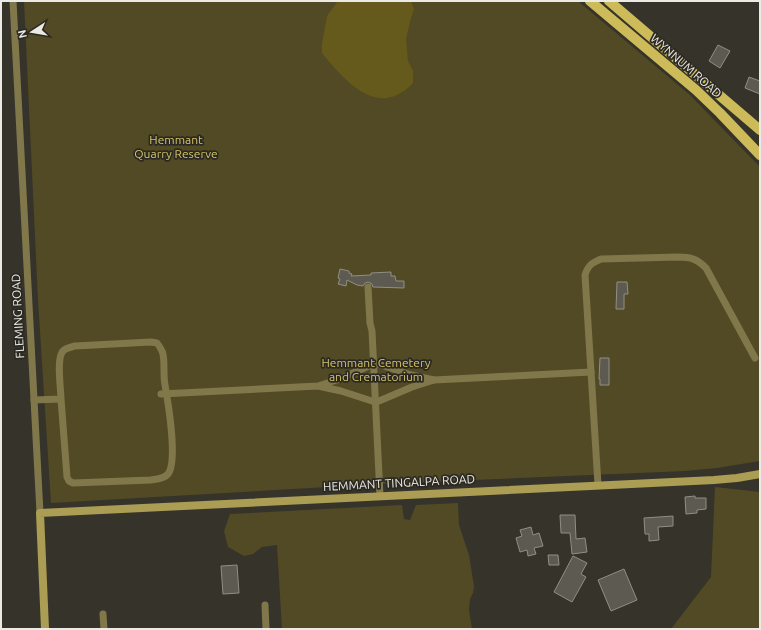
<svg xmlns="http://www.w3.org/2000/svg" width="761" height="630" font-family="Ubuntu,sans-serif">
	<rect width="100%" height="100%" fill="#35332a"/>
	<g fill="#524a24">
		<polygon points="24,1 578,1 690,95 760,167 760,461 717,468 685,471 380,484 51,503 38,300"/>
		<polygon points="715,487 760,492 760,629 671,629 711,577"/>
		<polygon points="458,503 459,525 469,555 474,586 473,593 470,599 469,610 472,629 282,629 277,545 262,547 253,554 244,556 228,547 224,531 230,514 402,505 404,519 410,520 416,505"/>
	</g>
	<path fill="#65591b" d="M338 1H411L414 9 411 18 406 39 408 61 413 71V83C378 120 345 81 322 53V44L327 16Z"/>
	<g fill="#5d5b51" stroke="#918f85">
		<polygon points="718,45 730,51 720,68 709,61"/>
		<polygon points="749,77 760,81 760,94 745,88"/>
		<polygon points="340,269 349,271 349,273 352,274 351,276 371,275 371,273 391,272 391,276 395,276 396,281 404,281 404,288 373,287 372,284 368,282 365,283 363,286 357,285 347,280 346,286 338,284 340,279 338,278"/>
		<polygon points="617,282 627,282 628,294 624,294 624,309 616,309"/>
		<polygon points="600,358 609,358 609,385 600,385 600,379 599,379"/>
		<polygon points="695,496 695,498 706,498 706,509 697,510 697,513 686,514 685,497"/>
		<polygon points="560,515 575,515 576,539 585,538 587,552 572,554 570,533 561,533"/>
		<polygon points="673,516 673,526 658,527 659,540 649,541 649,534 645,534 644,518"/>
		<polygon points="531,527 533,535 539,533 543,546 534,548 536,554 528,556 527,550 520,552 516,538 522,536 520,530"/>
		<polygon points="548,555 558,555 559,565 549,565"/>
		<polygon points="573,556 587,563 581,574 586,577 572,602 554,592"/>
		<polygon points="237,565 239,593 223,594 221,566"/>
		<polygon points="624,569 637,600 611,611 598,580"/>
	</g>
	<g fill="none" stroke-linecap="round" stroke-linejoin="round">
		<g stroke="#80774b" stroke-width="7">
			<polyline points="13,1 40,513"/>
			<polyline points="368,287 370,323 372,331 380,496"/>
			<polyline points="434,380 591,372"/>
			<polyline points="161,394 318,386 341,391 375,402 379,401 412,387 434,380 411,375 378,364 373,364 340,379 318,386"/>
			<path d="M34 400 61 399 67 477 69 481 73 483 151 480C156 479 164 479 168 474 178 461 168 402 165 385 163 375 165 364 163 354 162 350 160 347 157 343L151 342 75 346C71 347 66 348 63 351 56 358 61 389 61 399"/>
			<path d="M598 485 585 275C588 265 592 263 601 259L678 257C691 257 697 259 706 268L755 358"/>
			<polyline points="265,605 266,629"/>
			<polyline points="103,614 104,629"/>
		</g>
		<polyline stroke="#ab9d53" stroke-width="8" points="45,629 40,513 714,480 737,478 760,474"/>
		<g stroke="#cdba58" stroke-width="10">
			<polyline points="590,1 696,90 720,113 760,155"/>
			<polyline points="609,1 760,130"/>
		</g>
	</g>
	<g text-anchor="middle" stroke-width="3.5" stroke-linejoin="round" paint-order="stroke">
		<g font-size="12" fill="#ebeae4" stroke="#2b2921">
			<text transform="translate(686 66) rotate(41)" y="4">WYNNUM ROAD</text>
			<text transform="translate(18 316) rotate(-93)" y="4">FLEMING ROAD</text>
			<text transform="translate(399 483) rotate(-3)" y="4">HEMMANT TINGALPA ROAD</text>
		</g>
		<g font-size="12" fill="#d4c36a" stroke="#2b2921">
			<text x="176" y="144">Hemmant<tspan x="176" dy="14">Quarry Reserve</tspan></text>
			<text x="376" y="367">Hemmant Cemetery<tspan x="376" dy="14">and Crematorium</tspan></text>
		</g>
	</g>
	<rect width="761" height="630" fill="none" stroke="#ebeae4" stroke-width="4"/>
	<g transform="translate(32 32) rotate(258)" stroke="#2b2921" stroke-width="3" paint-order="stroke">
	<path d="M0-3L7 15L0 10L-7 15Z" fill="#ebeae4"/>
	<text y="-6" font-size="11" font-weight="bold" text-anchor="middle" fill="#ebeae4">N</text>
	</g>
</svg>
